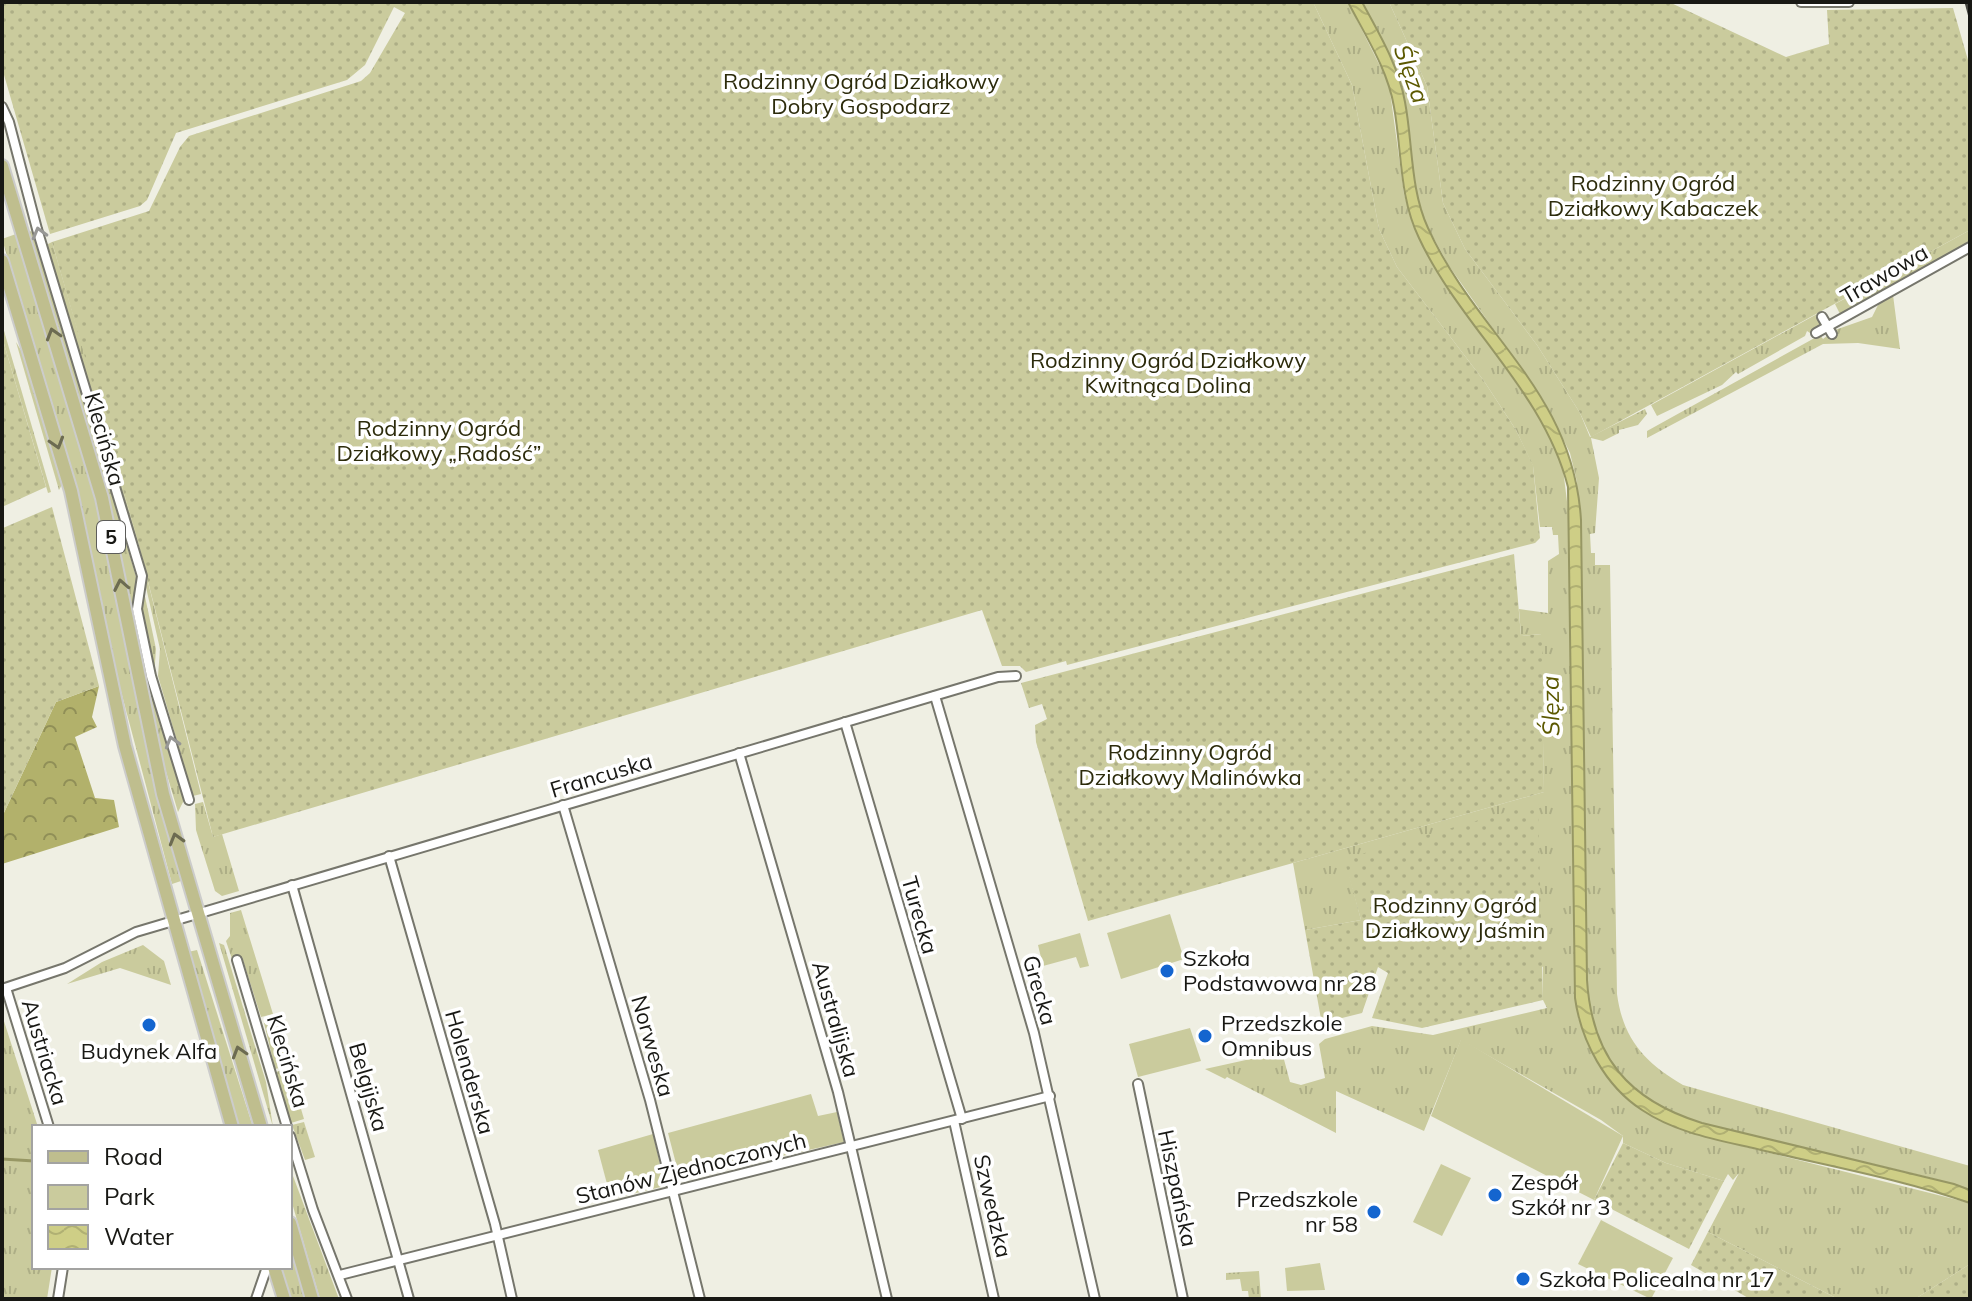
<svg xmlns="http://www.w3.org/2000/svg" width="1972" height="1301" font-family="Mulish,sans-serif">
	<defs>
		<pattern id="grass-tufts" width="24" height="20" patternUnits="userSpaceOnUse" patternTransform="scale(2)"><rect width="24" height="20" fill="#cacb9d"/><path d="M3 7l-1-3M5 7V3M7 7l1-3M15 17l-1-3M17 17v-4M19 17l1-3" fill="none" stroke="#adae86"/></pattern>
		<pattern id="forest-crowns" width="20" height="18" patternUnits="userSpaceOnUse" patternTransform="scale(2)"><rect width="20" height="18" fill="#b2b16b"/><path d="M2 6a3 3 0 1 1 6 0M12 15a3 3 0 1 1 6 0" fill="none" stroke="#908f57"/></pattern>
		<pattern id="garden-dots" width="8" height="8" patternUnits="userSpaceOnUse" patternTransform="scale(2)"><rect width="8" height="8" fill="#cacb9d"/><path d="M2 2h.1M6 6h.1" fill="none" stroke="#adae86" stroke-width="1.8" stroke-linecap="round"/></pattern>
		<pattern id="water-waves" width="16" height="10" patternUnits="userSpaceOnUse" patternTransform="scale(2)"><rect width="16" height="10" fill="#cece86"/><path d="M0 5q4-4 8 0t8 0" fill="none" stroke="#b0b073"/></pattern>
	</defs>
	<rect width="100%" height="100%" fill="#efefe3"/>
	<g fill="url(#grass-tufts)">
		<polygon points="1313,2 1348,2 1389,84 1404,194 1413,225 1439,273 1543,422 1563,469 1570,526 1578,1018 1609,1078 1620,1092 1658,1119 1706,1137 1970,1203 1970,1264 1915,1299 1838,1299 1708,1232 1739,1173 1733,1180 1728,1174 1724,1181 1666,1163 1623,1143 1623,1136 1601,1120 1461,1040 1424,1131 1336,1091 1336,1133 1227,1077 1225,1079 1205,1069 1282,1052 1290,1082 1301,1085 1325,1078 1319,1044 1325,1039 1372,1026 1433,1035 1547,1008 1543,1000 1543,967 1345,859 1361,920 1305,930 1293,863 1544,792 1541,634 1521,636 1519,609 1548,613 1548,561 1559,554 1558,535 1553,535 1552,527 1540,527 1533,466 1516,430 1484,381 1397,267 1379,229 1352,85"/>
		<path d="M1362 2H1389L1427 86 1443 203 1465 249 1537 345 1580 413 1590 437 1645 409 1647 414 1638 425 1619 430V433L1603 441 1591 438 1599 478 1595 533 1590 534 1591 553H1595V565H1610L1617 994C1623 1039 1645 1063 1683 1085L1970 1166V1190L1936 1179 1702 1123C1629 1100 1591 1057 1587 980L1582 599 1577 482 1570 453 1544 401 1449 266 1426 224 1416 192 1402 86Z"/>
		<polygon points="1970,230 1970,243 1841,316 1835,304"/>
		<polygon points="29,231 34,232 137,580 153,690 184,800 178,812 162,758 105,483"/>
		<polygon points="16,234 96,502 150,766 181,881 172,884 118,680 74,479 2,239"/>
		<polygon points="52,242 96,393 92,394 46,245"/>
		<polygon points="1893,295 1900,349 1858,343 1823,344 1647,438 1647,431 1820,335 1823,339 1835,330 1872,317 1879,303"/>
		<polygon points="1817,314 1822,325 1810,333 1807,331 1805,336 1738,374 1736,372 1722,385 1657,416 1651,405"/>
		<polygon points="2,324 51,492 48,493 2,337"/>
		<polygon points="16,342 25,357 63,483 59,490"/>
		<polygon points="97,398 138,542 136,542 94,399"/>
		<polygon points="140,550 201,794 193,796 158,676 160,649 138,552"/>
		<polygon points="143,587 156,649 154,677 140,614"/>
		<polygon points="203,802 213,837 222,834 239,891 222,896 215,891 196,830 195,804"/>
		<polygon points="241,910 273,1014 261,1017 242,957 232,959 226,941 230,936 230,913"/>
		<polygon points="219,943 224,945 266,1082 273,1127"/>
		<polygon points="143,945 164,961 171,985 120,968 67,984 102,962"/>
		<polygon points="197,950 253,1127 239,1127 188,952"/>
		<polygon points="2,1015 38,1127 34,1127 34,1267 52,1267 47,1299 2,1299"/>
		<polygon points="264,1023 276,1023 288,1066 275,1069"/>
		<polygon points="289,1068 304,1119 291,1123 276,1072"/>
		<polygon points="304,1122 315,1157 305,1160 292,1125"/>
		<polygon points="290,1168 339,1299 320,1299 290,1196"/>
		<polygon points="290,1246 306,1299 290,1299 281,1267 290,1267"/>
		<polygon points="1259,1271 1261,1299 1249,1299 1248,1291 1242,1291 1240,1279 1226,1280 1226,1273"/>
	</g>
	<polygon fill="url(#forest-crowns)" points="99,686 92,717 97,727 75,737 95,798 114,800 119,827 2,864 2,817 56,702"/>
	<g fill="#cacb9d">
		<polygon points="1170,914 1184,959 1121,979 1107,933"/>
		<polygon points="1080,933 1089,966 1080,968 1076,957 1043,966 1038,945"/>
		<polygon points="1190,1028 1201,1061 1138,1077 1129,1044"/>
		<polygon points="1461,1039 1623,1136 1594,1200 1431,1116"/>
		<polygon points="811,1094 818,1116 837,1112 844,1142 680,1179 668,1133"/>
		<polygon points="653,1134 665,1186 611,1199 598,1150"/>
		<polygon points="1441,1164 1471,1178 1442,1236 1413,1222"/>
		<polygon points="1601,1220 1673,1258 1651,1299 1578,1264"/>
		<polygon points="1320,1263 1325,1290 1287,1291 1285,1268"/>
	</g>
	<g fill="url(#garden-dots)">
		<polygon points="2,2 1313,2 1352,85 1379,229 1397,267 1484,381 1516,430 1533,465 1540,538 1535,543 1067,665 1066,661 1026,672 1020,666 1002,666 982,610 213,837 138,542 52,242 149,211 180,147 189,136 361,81 370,73 405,13 394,7 365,65 347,80 176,133 147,200 140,206 50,234 2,68"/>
		<polygon points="1389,2 1669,2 1786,57 1829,44 1827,10 1953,8 1970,67 1970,230 1591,437 1580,413 1537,345 1465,249 1443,203 1427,86"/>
		<polygon points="2,337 46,487 2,507"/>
		<polygon points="52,507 99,686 56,702 2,817 3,528"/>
		<polygon points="1514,554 1521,636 1542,634 1544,792 1088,921 1036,742 1035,725 1047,719 1042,704 1029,708 1021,683"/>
		<polygon points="1538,803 1543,1000 1422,1028 1372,1018 1388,973 1378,967 1362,1013 1342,1018 1323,1030 1305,930 1361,920 1344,859"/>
		<polygon points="1623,1143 1666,1163 1724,1181 1689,1249 1594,1200"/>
		<polygon points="1708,1232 1838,1299 1750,1299 1691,1265"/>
		<polygon points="1970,1264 1970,1299 1915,1299"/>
	</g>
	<path fill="url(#water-waves)" stroke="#979764" stroke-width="2" d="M1348 2H1362C1379 33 1399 67 1405 102 1413 144 1410 189 1428 228 1477 336 1573 390 1581 520L1587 980C1592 1057 1628 1100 1702 1123L1954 1184 1970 1190V1203C1901 1179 1828 1166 1757 1149 1718 1140 1676 1133 1642 1110 1605 1086 1581 1041 1575 998L1568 487C1543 390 1460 326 1419 238 1399 197 1402 151 1394 107 1388 70 1365 35 1348 2Z"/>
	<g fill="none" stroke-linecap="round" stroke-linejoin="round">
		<polyline stroke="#979764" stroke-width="3" points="2,1159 34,1161"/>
		<g stroke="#76766c" stroke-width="12">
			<g id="street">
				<polyline points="1801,2 1849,2"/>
				<polyline points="2,107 9,122 37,229 142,576 137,609 151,676 189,800"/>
				<polyline points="1822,317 1832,334"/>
				<polyline points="1816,333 1970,247"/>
				<polyline points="935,696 1034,1033 1095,1299"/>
				<polyline points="845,722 962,1119"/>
				<polyline points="739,753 838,1092 887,1299"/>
				<polyline points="563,805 650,1100 700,1299"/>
				<polyline points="389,856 495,1224 512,1299"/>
				<polyline points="292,885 409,1299"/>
				<polyline points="237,960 287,1127"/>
				<polyline points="6,988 49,1127"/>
				<polyline points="2,989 65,968 136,932 998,677 1016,676"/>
				<polyline points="1138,1084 1183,1299"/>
				<polyline points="954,1121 994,1299"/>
				<polyline points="290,1136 313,1210 347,1299"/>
				<polyline points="340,1275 1050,1096"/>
				<polyline points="58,1299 63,1267"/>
				<polyline points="256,1299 267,1267"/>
			</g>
		</g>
		<g stroke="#cccccb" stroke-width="16">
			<g id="primary">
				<polyline points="2,166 102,498 163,794 261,1127"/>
				<polyline points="2,261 71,491 125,746 232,1127"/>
				<polyline points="290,1223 312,1299"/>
				<polyline points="274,1267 284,1299"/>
			</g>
		</g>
		<use href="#street" stroke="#fff" stroke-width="8"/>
		<use href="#primary" stroke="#bfbe8e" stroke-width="12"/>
		<polyline stroke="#474741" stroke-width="3" stroke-dasharray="16 8" stroke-linecap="butt" points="1966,2 1970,17"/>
	</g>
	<defs><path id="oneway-chevron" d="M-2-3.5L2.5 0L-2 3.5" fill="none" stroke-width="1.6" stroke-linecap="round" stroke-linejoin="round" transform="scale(2)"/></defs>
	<g stroke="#979795">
		<use href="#oneway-chevron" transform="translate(39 233) rotate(-105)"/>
		<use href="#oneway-chevron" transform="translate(172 742) rotate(-106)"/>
	</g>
	<g stroke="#6c6b51">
		<use href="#oneway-chevron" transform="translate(53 334) rotate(-107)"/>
		<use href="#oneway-chevron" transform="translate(57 443) rotate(73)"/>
		<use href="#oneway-chevron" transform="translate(121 585) rotate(-101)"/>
		<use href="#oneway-chevron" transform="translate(176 839) rotate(-106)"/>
		<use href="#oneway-chevron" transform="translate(239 1052) rotate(-107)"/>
	</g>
	<g fill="#1465cf" stroke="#fff" stroke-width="3">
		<circle cx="1167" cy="971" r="8"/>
		<circle cx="149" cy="1025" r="8"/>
		<circle cx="1205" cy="1036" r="8"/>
		<circle cx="1495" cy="1195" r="8"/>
		<circle cx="1374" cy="1212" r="8"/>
		<circle cx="1523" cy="1279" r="8"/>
	</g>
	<g text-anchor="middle" stroke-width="7" stroke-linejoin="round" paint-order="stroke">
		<rect fill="#fff" stroke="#5d5d5a" stroke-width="2" x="97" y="521" width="28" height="32" rx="6"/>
		<g font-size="20" font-weight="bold" fill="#181814">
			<text x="111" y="544">5</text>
		</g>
		<g font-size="22" fill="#2c2b0b" stroke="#fff">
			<text x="861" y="89">Rodzinny Ogród Działkowy<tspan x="861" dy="25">Dobry Gospodarz</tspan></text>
			<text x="1653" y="191">Rodzinny Ogród<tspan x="1653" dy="25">Działkowy Kabaczek</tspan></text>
			<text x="1168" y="368">Rodzinny Ogród Działkowy<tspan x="1168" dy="25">Kwitnąca Dolina</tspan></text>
			<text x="439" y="436">Rodzinny Ogród<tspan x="439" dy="25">Działkowy „Radość”</tspan></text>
			<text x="1190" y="760">Rodzinny Ogród<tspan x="1190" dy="25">Działkowy Malinówka</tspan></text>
			<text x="1455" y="913">Rodzinny Ogród<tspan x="1455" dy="25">Działkowy Jaśmin</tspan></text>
		</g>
		<g font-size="22" fill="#181814" stroke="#fff">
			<text transform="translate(1884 274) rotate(-30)" y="8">Trawowa</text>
			<text transform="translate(105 439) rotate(74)" y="8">Klecińska</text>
			<text transform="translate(601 775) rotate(-17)" y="8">Francuska</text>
			<text transform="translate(920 915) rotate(74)" y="8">Turecka</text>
			<text transform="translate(1040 990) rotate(74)" y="8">Grecka</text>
			<text transform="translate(836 1019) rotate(74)" y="8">Australijska</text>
			<text transform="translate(653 1046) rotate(74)" y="8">Norweska</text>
			<text transform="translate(45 1052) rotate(73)" y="8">Austriacka</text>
			<text transform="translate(288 1061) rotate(73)" y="8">Klecińska</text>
			<text transform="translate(470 1072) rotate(74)" y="8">Holenderska</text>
			<text transform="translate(369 1087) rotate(74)" y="8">Belgijska</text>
			<text transform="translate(691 1168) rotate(-14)" y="8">Stanów Zjednoczonych</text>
			<text transform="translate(1178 1188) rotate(78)" y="8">Hiszpańska</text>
			<text transform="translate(993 1206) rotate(77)" y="8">Szwedzka</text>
		</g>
		<g font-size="22" fill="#181814" stroke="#fff" text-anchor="start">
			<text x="1183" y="966">Szkoła<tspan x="1183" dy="25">Podstawowa nr 28</tspan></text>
			<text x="1221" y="1031">Przedszkole<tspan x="1221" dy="25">Omnibus</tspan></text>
			<text x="149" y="1059" text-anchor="middle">Budynek Alfa</text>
			<text x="1511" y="1190">Zespół<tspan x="1511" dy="25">Szkół nr 3</tspan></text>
			<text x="1358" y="1207" text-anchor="end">Przedszkole<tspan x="1358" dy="25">nr 58</tspan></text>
			<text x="1539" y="1287">Szkoła Policealna nr 17</text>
		</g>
		<g font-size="24" font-style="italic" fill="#5c5900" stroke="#fff">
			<text transform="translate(1411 74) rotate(70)" y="8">Ślęza</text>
			<text transform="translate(1551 706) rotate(-91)" y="8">Ślęza</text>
		</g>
	</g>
	<rect width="1972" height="1301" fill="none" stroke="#181814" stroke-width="8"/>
	<rect x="32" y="1125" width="260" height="144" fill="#ffffff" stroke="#a3a3a1" stroke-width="2"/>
	<rect x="48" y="1151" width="40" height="12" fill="#bfbe8e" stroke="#a3a3a1" stroke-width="2"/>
	<text x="104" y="1165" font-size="24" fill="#181814">Road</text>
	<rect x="48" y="1185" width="40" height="24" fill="#cacb9d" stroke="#a3a3a1" stroke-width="2"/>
	<text x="104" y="1205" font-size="24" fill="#181814">Park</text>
	<rect x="48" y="1225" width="40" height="24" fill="url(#water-waves)" stroke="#a3a3a1" stroke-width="2"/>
	<text x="104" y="1245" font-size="24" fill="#181814">Water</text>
</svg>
